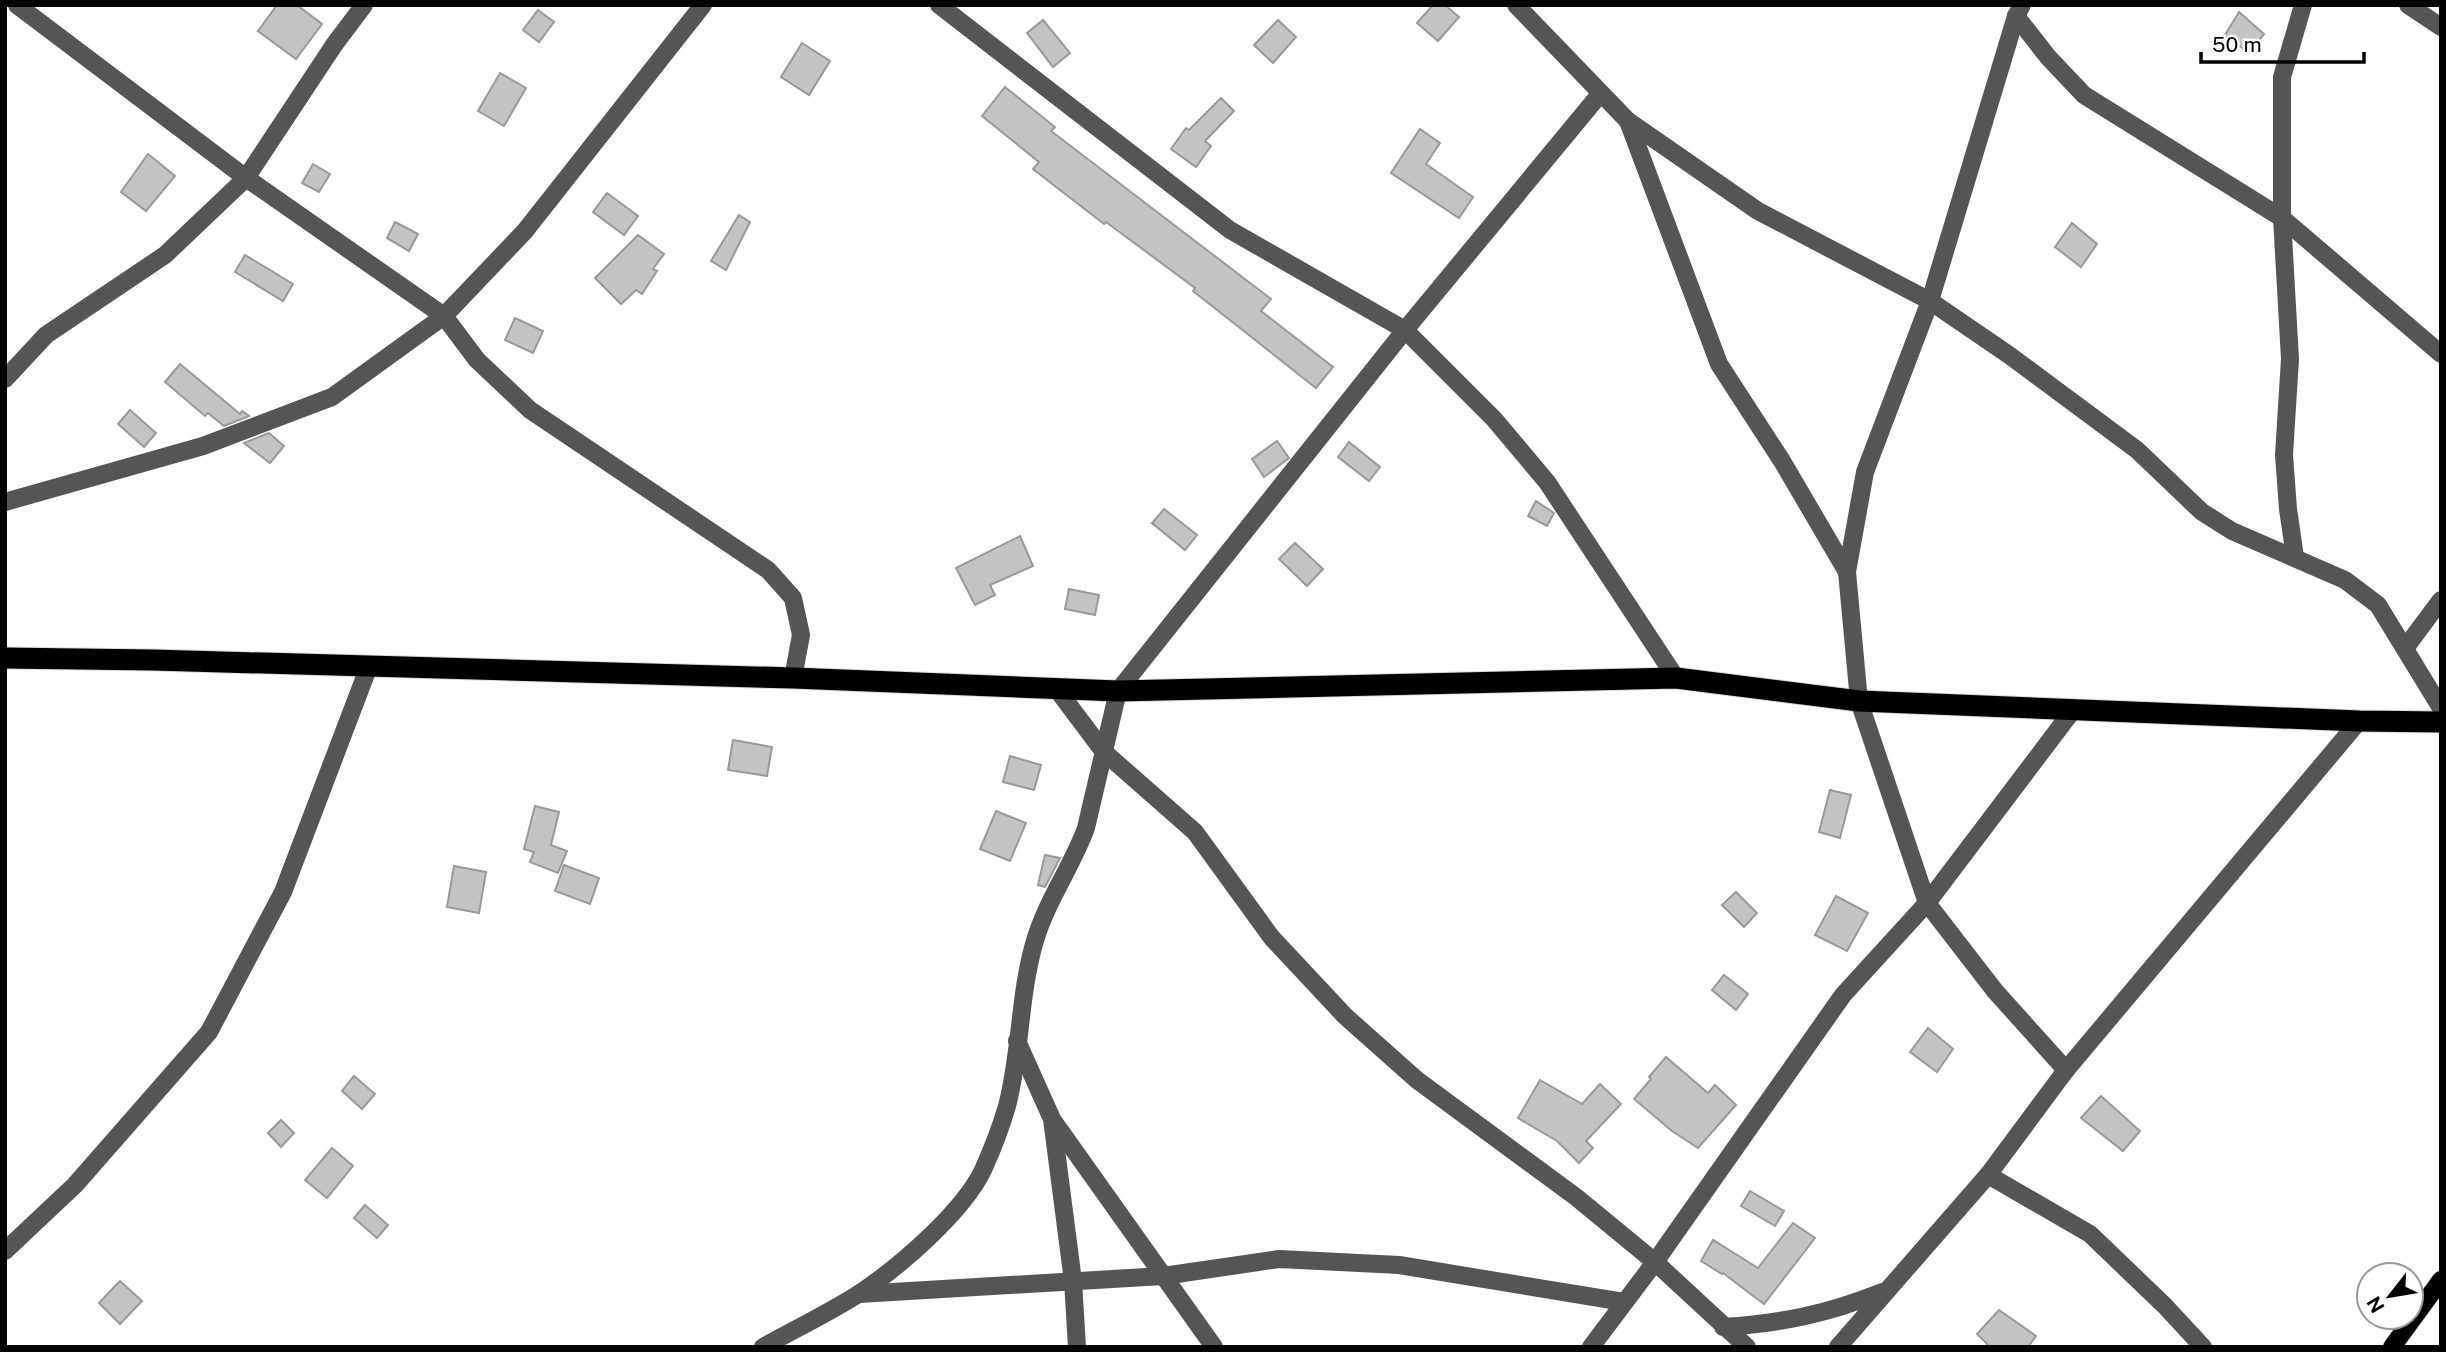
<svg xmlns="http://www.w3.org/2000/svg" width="2446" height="1352" font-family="'Public Sans',sans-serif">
	<rect width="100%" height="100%" fill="#fff"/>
	<g fill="#c4c4c4" stroke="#999" stroke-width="2">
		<polygon points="277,5 297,5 322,24 296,59 258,31"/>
		<polygon points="1433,5 1445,5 1459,17 1438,41 1417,23"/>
		<polygon points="538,10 554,22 539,42 523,30"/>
		<polygon points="2239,12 2264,34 2249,53 2225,35"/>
		<polygon points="1043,20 1070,53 1053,67 1027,33"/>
		<polygon points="1278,20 1296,37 1273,63 1254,45"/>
		<polygon points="802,43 830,61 809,95 781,77"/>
		<polygon points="500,73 526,88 504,126 478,111"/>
		<polygon points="1005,87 1055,127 1051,131 1271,299 1261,311 1333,367 1316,388 1193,291 1195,288 1106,222 1104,224 1033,169 1039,162 982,116"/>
		<polygon points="1221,98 1234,111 1205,141 1211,146 1196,167 1171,149 1186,128 1189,130"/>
		<polygon points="1420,129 1440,143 1426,164 1473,197 1459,218 1391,173"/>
		<polygon points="148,154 175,176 146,211 121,192"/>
		<polygon points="313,164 330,174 319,192 302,183"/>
		<polygon points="607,193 638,216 624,235 593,212"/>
		<polygon points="739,215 750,222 726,270 711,261"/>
		<polygon points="395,222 418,234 409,251 387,238"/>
		<polygon points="2072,223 2097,244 2081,267 2055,247"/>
		<polygon points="638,235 664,254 653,269 657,271 642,294 636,290 621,304 595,278"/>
		<polygon points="245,255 293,284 283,301 235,272"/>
		<polygon points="515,318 543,331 533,353 505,340"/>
		<polygon points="180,364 240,414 242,411 249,416 224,426 208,413 205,416 165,382"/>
		<polygon points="130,410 156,433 144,447 118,424"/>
		<polygon points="269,433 284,446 270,463 244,443"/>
		<polygon points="1277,441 1289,458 1264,477 1252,459"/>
		<polygon points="1349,442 1380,467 1369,481 1338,457"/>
		<polygon points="1536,501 1554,513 1547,526 1528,516"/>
		<polygon points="1164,509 1197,535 1185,550 1152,523"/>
		<polygon points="1020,536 1033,566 990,585 995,595 975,605 956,568"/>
		<polygon points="1295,543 1323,569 1307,586 1279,559"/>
		<polygon points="1069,589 1099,595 1095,615 1065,609"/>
		<polygon points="733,740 772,747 767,776 728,770"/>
		<polygon points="1010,756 1041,765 1034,790 1003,782"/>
		<polygon points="1830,790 1851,795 1840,838 1819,832"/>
		<polygon points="535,806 559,812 551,845 567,851 558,873 530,862 534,852 524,849"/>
		<polygon points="996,811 1026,823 1010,861 980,849"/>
		<polygon points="1045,855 1060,858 1045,887 1038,885"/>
		<polygon points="564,865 599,878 590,904 555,891"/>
		<polygon points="454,866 486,872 479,913 447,907"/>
		<polygon points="1736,892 1757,913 1744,927 1722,905"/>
		<polygon points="1836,896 1868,913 1847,951 1815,935"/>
		<polygon points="1724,975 1748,994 1736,1010 1712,990"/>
		<polygon points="1928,1028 1953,1049 1937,1072 1910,1052"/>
		<polygon points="1666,1057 1708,1093 1715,1085 1736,1105 1698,1148 1672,1131 1634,1099 1651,1079 1649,1077"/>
		<polygon points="354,1076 375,1094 362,1109 342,1091"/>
		<polygon points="1540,1080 1582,1104 1600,1084 1621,1104 1586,1141 1593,1148 1579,1163 1557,1141 1518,1118"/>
		<polygon points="2101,1096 2140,1131 2123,1151 2081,1118"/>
		<polygon points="281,1120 294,1133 281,1147 268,1133"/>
		<polygon points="332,1148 353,1166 327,1198 305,1180"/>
		<polygon points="1750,1191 1784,1211 1775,1226 1741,1206"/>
		<polygon points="365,1205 388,1225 377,1238 354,1218"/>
		<polygon points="1793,1223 1815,1238 1764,1304 1723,1273 1722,1274 1701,1261 1713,1240 1758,1268"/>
		<polygon points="120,1281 142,1301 120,1324 99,1303"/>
		<polygon points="1999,1310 2036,1336 2028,1347 1990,1347 1977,1334"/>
	</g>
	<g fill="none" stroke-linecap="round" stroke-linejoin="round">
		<g stroke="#dbdbdb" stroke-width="19">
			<polyline id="major" points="2392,1347 2441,1280"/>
		</g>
		<g stroke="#dbdbdb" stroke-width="23">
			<polyline id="highway" points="5,658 153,660 793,678 1118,691 1676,678 1859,701 2359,721 2441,722"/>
		</g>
		<g stroke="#555" stroke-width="18">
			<polyline points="17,5 246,178 444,316 477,360 530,410 768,570 793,598 801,635 793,678"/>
			<polyline points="939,5 1230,230 1405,330 1494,419 1547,482 1676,678"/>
			<polyline points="1516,5 1628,121 1758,211 1930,301 2009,355 2137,450 2202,512 2232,531 2345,580 2378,605 2441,708"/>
			<polyline points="2408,5 2441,27"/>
			<polyline points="2016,16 2048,57 2084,95 2282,218 2441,354"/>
			<polyline points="1628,121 1719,364 1782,461 1847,572 1859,701 1927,903 1995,991 2066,1070"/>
			<polyline points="5,379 46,335 165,255 246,178 334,45 364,5"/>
			<polyline points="5,502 203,446 332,397 444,316 525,231 703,5"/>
			<polyline points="2295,557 2288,509 2284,455 2290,359 2282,218 2282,77 2303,5"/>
			<polyline points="1847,572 1865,472 1930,301 2016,16 2022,5"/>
			<polyline points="2406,647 2441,600"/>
			<polyline points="1056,688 1104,752 1195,832 1272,938 1345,1016 1417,1080 1576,1197 1655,1262 1747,1347"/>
			<polyline points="1017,1041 1052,1119 1073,1281 1077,1347"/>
			<polyline points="1054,1122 1214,1347"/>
			<polyline points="1988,1175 2090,1234 2165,1306 2203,1347"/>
			<polyline points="5,1251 75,1185 209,1032 283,892 369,666"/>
			<polyline points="859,1294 1163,1276 1279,1259 1399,1265 1624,1302"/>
			<path d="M1723 1327C1783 1323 1827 1314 1882 1292"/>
			<path d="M763 1347C795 1329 829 1313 860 1293 899 1267 963 1212 983 1170 992 1150 1001 1127 1007 1106 1021 1053 1019 997 1034 944 1046 901 1071 869 1086 828L1118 691 1405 330 1600 94"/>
			<polyline points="1591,1347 1655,1262 1843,995 1927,903 2073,710"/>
			<polyline points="1838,1347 1988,1175 2066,1070 2359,721"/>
		</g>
		<use href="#major" stroke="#000" stroke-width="18"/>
		<use href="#highway" stroke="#000" stroke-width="21"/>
	</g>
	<rect width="2446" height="1352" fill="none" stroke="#000000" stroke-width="14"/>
	<g transform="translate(2390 1296) rotate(239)"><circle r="33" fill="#ffffff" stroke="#999999" stroke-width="2"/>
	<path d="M0-5L12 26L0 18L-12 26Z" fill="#000000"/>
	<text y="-10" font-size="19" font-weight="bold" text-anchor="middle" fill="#000000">N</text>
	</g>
	<path d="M2201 52v10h163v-10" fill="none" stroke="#000000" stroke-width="3.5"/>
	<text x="2212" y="52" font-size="21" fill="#000000" stroke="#ffffff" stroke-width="5" paint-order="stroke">50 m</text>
</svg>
